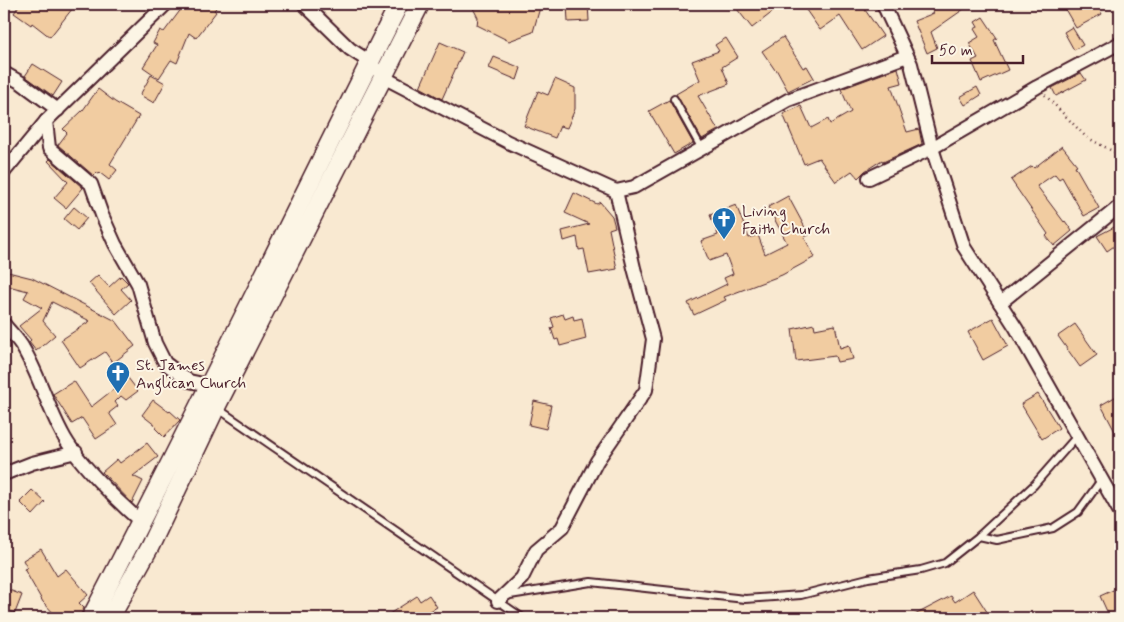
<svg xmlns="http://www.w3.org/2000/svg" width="1124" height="622" font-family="Mynerve,sans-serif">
	<rect width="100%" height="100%" fill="#f9e9d1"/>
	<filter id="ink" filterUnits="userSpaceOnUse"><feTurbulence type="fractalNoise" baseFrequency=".02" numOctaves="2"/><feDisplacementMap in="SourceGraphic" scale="10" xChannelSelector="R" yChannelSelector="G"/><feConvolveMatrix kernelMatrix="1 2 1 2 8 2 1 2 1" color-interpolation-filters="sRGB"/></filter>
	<g filter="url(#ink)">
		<g fill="#f1cca1" stroke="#4a1f2b">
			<polygon points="20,4 76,4 50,37 32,23 31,25 14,13"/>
			<polygon points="185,4 220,4 214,10 216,12 196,38 189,33 177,63 171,60 159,78 143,67 157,45 153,43 160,30 164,32"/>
			<polygon points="471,4 541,4 533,32 509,41 477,25 478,18"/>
			<polygon points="567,4 588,4 589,21 568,22"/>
			<polygon points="733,4 769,4 774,11 752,28"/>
			<polygon points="815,4 861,4 883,36 862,50 840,16 820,30 806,10"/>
			<polygon points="928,4 971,4 931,32 937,48 927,53 914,21 934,13"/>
			<polygon points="1062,4 1096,4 1102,14 1076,28"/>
			<polygon points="983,17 997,38 994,40 1008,70 981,82 972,61 978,58 969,43 979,37 974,29 978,27 975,22"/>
			<polygon points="1072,27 1083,45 1074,50 1064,32"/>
			<polygon points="783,37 803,68 807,66 814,78 788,91 776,69 775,70 762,51"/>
			<polygon points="726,38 738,57 722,67 729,84 698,96 718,130 702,139 676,94 700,80 692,61 719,51 715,45"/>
			<polygon points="440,42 463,52 442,99 420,87"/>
			<polygon points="494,57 521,68 517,80 489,68"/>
			<polygon points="33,64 62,82 53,96 25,76"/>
			<polygon points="898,68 902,83 891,86 907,132 919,129 922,144 883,162 882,160 865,171 858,178 852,171 836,182 819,158 804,164 783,114 801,106 811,128 828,119 830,124 851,112 841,89"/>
			<polygon points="1081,73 1086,80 1056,96 1052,88"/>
			<polygon points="151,75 165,83 154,103 140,95"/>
			<polygon points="555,79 575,88 575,109 567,128 560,126 555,138 524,126 538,91 548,95"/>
			<polygon points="977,87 981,95 965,105 960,97"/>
			<polygon points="98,89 115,102 139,116 110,164 117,170 109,180 100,173 99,174 97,173 94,176 58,145 67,133 63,129 83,110"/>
			<polygon points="669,100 693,143 674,154 649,111"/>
			<polygon points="1062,146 1077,165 1075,166 1099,208 1084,216 1062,177 1059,179 1055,174 1037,186 1064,222 1065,221 1072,231 1054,246 1046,236 1048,234 1011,180 1032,166 1034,168"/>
			<polygon points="50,159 83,188 66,208 54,198 68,182 48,161"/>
			<polygon points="574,193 597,204 600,202 612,216 615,227 609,229 617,269 589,274 584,249 579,250 577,237 564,241 562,231 589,224 565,213"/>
			<polygon points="788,196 809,235 804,237 815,257 782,275 724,297 726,300 694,315 688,303 727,284 724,278 733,274 726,255 709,261 701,241 718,235 710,215 736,205 749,238 758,235 765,254 787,243 768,207"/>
			<polygon points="74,207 87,218 77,230 64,219"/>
			<polygon points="1120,224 1120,242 1107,251 1097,236"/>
			<polygon points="4,271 32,278 116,321 135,346 113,363 105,352 80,368 61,340 90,321 52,302 43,321 55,335 36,351 29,342 31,340 19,326 42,308 24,298 28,291 4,285"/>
			<polygon points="98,275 109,287 121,276 128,283 121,289 131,300 116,314 89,283"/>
			<polygon points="563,314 565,319 573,316 574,320 582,318 586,339 560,346 558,339 555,340 551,328 554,327 551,318"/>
			<polygon points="993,318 1008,346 983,360 968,332"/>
			<polygon points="814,324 815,329 835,325 840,348 849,345 853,359 837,362 835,356 796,361 792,329"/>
			<polygon points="1075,324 1097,355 1080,367 1058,336"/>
			<polygon points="128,378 138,391 126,400 121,396 115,402 118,406 109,413 117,425 96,439 82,418 72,424 53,394 74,381 91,407"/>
			<polygon points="1038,394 1059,428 1042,439 1021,404"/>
			<polygon points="1120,394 1120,441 1101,405"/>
			<polygon points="153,400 169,412 170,411 180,420 164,437 155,428 156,426 142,415"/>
			<polygon points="534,401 551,405 546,429 529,425"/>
			<polygon points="147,443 158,457 133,476 143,481 132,503 102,472 117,459 120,463"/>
			<polygon points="32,490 45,502 33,515 20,502"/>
			<polygon points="41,549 57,576 66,569 88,595 79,603 84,608 81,614 77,618 71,618 68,615 64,618 58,618 43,602 24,569 27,568 23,560"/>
			<polygon points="1120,587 1120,618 1110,618 1100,596"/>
			<polygon points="4,588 22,595 15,613 4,609"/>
			<polygon points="973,590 991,618 970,618 967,614 959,618 909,618 951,596 955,602"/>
			<polygon points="429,595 437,607 427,613 430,618 383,618 417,596 420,601"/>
		</g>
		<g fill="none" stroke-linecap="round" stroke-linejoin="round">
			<g stroke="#4a1f2b" stroke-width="10">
				<g id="service">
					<polyline points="674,99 702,149"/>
					<polyline points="217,408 523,618"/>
					<polyline points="979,536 997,540 1053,528 1078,512 1102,479"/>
					<polyline points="506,597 510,595 591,582 745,599 801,595 868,578 921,570 945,563 979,536 1034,485 1077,436"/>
				</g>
			</g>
			<g stroke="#4a1f2b" stroke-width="16">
				<g id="minor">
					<polyline points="304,4 350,49 370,62 383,77 508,142 616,191 634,187 788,100 907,56"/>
					<polyline points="883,4 911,64 932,148 964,247 1016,328 1120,512"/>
					<polyline points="4,73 20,82 58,110"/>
					<polyline points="46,121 49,148 91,184 102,215 115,244 138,284 155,343 165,363 189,381 208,385"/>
					<polyline points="4,172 46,121 166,4"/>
					<polyline points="869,178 932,148 1037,87 1120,43"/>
					<polyline points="1000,303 1120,206"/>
					<path d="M4 324C10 332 19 340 23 348 39 375 47 405 62 433 76 461 117 501 141 522"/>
					<polyline points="4,474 32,463 76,452"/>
					<polyline points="498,601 522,578 536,550 562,528 597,461 646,390 653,339 634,268 616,191"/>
				</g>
			</g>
			<g stroke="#4a1f2b" stroke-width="21">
				<g id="secondary">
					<path d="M91 618C197 415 296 208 399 4"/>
					<polyline points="110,618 150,546 216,407 420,4"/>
				</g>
			</g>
			<polyline stroke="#4a1f2b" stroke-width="2.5" stroke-dasharray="1 4" stroke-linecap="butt" points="1045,95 1086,137 1120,155"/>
			<use href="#service" stroke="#fcf5e5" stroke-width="6"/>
			<use href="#minor" stroke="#fcf5e5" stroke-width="12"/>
			<use href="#secondary" stroke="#fcf5e5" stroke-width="18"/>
		</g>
	</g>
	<defs>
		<g id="church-pin" transform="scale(1.25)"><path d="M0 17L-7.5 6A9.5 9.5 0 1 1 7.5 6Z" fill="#1f6fb2" stroke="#fcf5e5"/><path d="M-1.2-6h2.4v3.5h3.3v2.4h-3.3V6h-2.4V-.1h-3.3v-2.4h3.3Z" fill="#fff"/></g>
	</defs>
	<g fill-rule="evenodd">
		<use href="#church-pin" x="724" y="219"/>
		<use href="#church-pin" x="118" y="373"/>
	</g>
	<g text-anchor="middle" stroke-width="4" stroke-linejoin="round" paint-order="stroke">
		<g font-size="16" fill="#4a1f2b" stroke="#fcf5e5" text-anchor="start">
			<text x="742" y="216">Living<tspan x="742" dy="18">Faith Church</tspan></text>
			<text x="136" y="370">St. James<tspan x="136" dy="18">Anglican Church</tspan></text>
		</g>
	</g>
	<rect width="1124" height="622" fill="none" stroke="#fcf5e5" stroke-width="20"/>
	<rect x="10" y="10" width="1104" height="602" fill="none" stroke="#4a1f2b" stroke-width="2" filter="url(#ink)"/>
	<path d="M932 55v8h91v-8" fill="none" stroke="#4a1f2b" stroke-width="2.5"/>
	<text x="939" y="55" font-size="15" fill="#4a1f2b" stroke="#fcf5e5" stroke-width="4" paint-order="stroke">50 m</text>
</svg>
